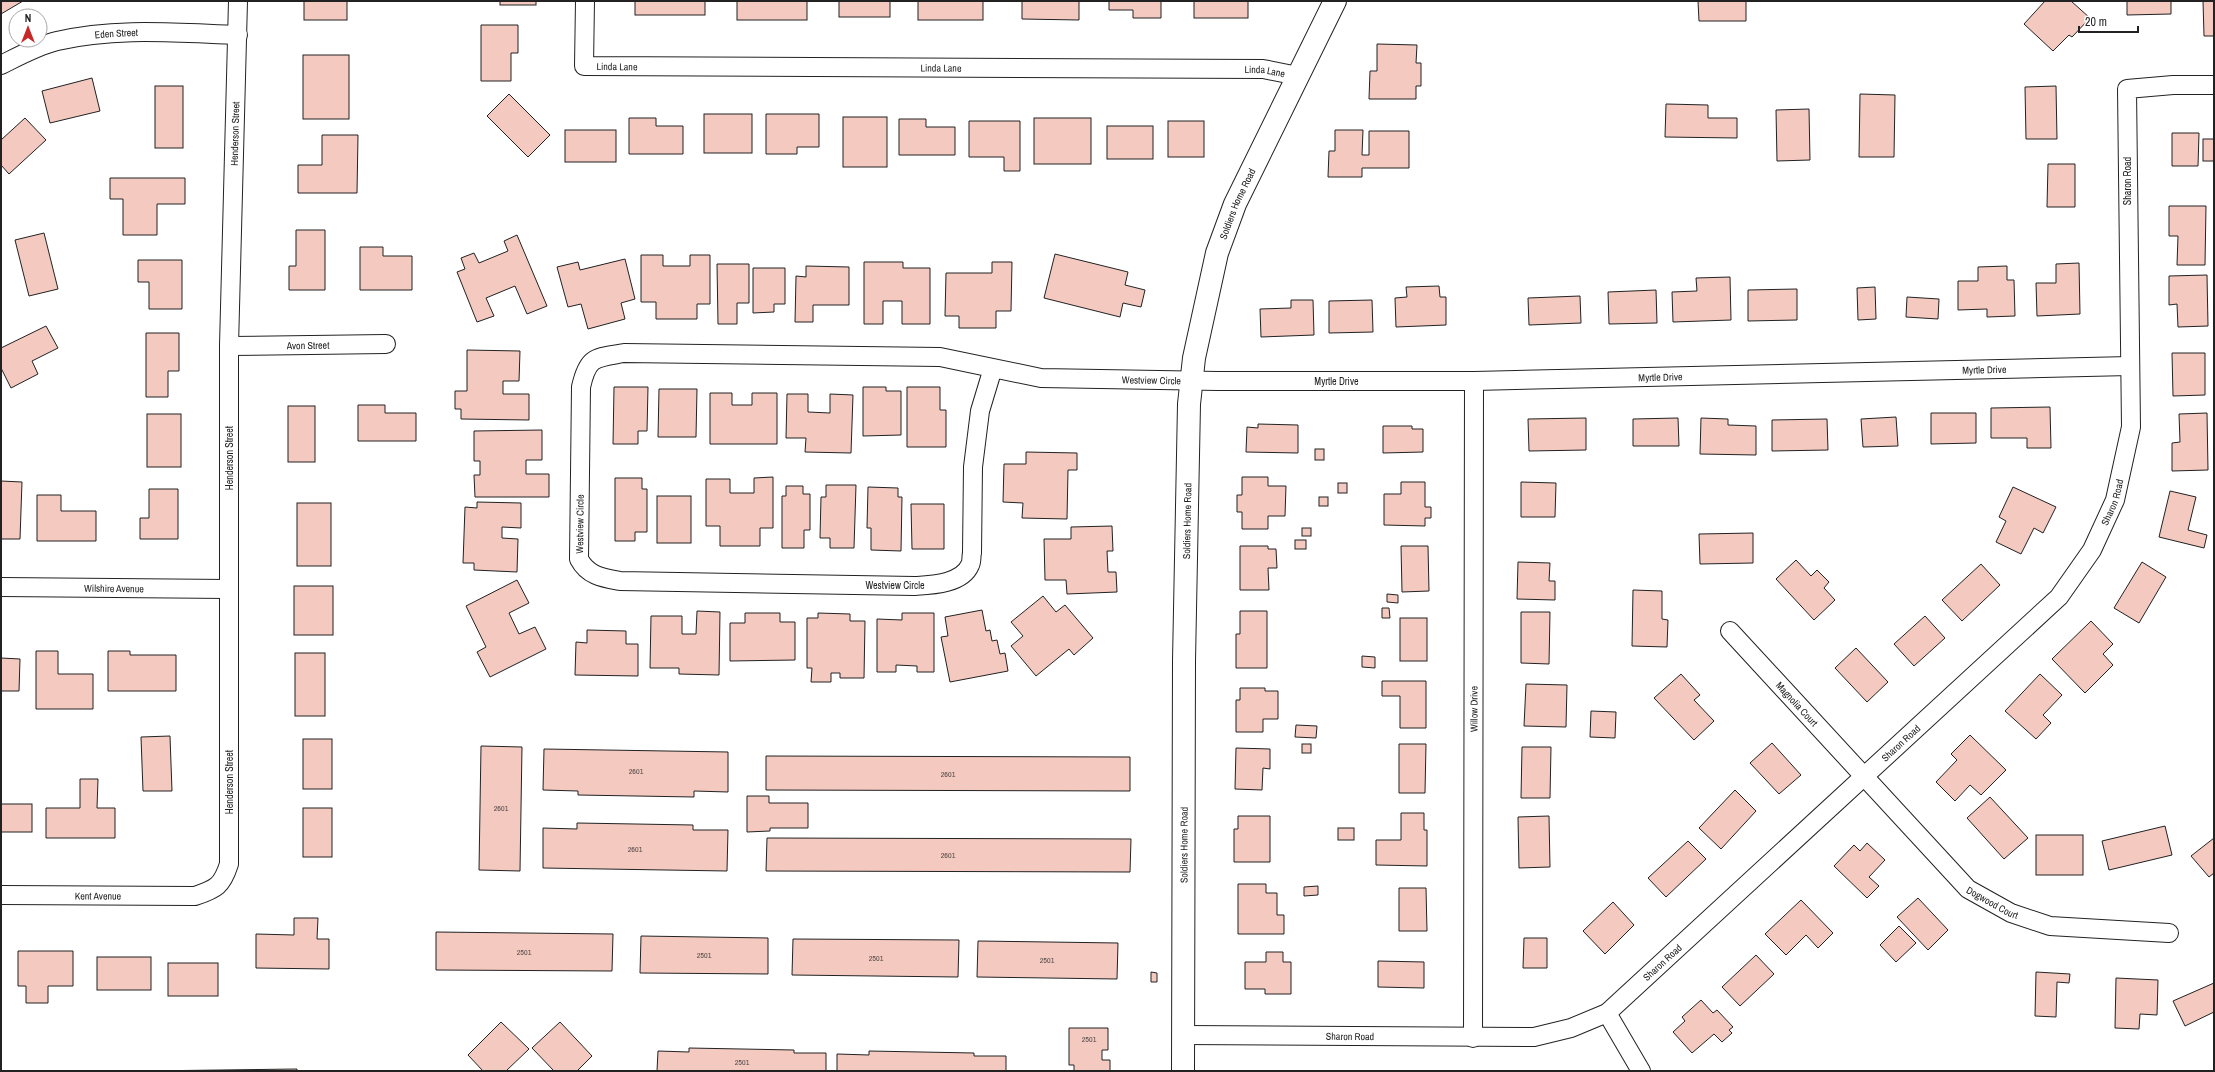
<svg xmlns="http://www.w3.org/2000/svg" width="2215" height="1072" font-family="'Archivo Narrow',sans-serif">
	<rect width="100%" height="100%" fill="#fff"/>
	<g fill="#f3c9c0" stroke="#222">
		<polygon points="1,1 23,1 1,14"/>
		<rect x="304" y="1" width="43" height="19"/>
		<rect x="500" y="1" width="36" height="4"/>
		<rect x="635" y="1" width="70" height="14"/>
		<rect x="737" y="1" width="70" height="19"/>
		<rect x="839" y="1" width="51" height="16"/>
		<rect x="918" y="1" width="65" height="19"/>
		<polygon points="1022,1 1079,1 1079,20 1022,19"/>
		<polygon points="1109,1 1161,1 1161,18 1133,18 1133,10 1109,10"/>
		<rect x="1194" y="1" width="54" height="17"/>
		<polygon points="1698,1 1746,1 1746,21 1699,21"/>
		<polygon points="2045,1 2071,1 2090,18 2072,37 2069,35 2053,51 2024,24"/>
		<polygon points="2127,1 2171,1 2171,14 2127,15"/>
		<polygon points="2203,1 2214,1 2214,36 2204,36"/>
		<polygon points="481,25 518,25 518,53 511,53 511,81 481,81"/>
		<polygon points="1377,44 1417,45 1416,63 1421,63 1421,86 1416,86 1416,99 1369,99 1370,71 1377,71"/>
		<rect x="303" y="55" width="46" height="64"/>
		<polygon points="92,78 100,111 50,123 42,91"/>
		<rect x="155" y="86" width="28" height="62"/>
		<polygon points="2056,86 2057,139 2026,139 2025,87"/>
		<polygon points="509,94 550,135 528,157 487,116"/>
		<polygon points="1860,94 1895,95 1894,157 1859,157"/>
		<polygon points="1666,104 1708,105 1708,118 1737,118 1737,138 1665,137"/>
		<polygon points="1809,109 1810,160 1777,161 1776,110"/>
		<rect x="704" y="114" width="48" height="39"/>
		<polygon points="766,114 819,114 819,147 797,147 797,154 766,154"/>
		<rect x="843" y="117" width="44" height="50"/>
		<polygon points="25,118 46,140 9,174 1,165 1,140"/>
		<polygon points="629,118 656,118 656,126 683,126 683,154 629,154"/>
		<rect x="1034" y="118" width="57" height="46"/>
		<polygon points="899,119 926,119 926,127 955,127 955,155 899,155"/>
		<polygon points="969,121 1020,121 1020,171 1004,171 1004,157 969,157"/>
		<rect x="1168" y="121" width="36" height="36"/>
		<rect x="1107" y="126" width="46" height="33"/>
		<rect x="565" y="130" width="51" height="32"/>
		<polygon points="1335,130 1363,130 1362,155 1369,155 1369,131 1409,131 1409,168 1362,168 1362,177 1328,177 1329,151 1335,151"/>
		<polygon points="2172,133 2199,133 2198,166 2172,166"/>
		<polygon points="322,135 358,135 357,193 298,193 298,165 322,165"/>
		<rect x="2203" y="139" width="11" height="22"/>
		<polygon points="2048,164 2075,164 2075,207 2047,207"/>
		<polygon points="110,178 185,178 185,204 157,204 157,235 123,235 123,199 110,199"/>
		<polygon points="2169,206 2206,206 2205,265 2177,265 2178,236 2169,236"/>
		<polygon points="296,230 325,230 325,290 289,290 289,266 296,266"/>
		<polygon points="44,233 58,289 29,296 15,240"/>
		<polygon points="517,235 547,306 527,314 515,286 486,298 494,316 477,322 457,272 465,269 461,258 474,253 479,263 508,251 504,241"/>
		<polygon points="360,247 383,247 383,256 412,256 412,290 360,290"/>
		<polygon points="1055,254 1128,272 1125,285 1145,290 1141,307 1123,303 1120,317 1044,298"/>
		<polygon points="641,255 663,255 663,266 690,266 690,255 710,255 710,304 697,304 697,319 656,319 656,302 641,302"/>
		<polygon points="625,259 635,299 621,303 625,319 588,329 581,304 568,307 557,267 578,262 580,270"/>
		<polygon points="138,260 182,260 182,309 149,309 149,282 138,282"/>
		<polygon points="864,262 903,262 903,268 930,268 930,324 902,324 902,301 883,301 883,324 864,324"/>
		<polygon points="992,262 1012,262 1011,311 996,311 996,328 959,328 959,316 945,316 946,273 992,273"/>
		<polygon points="2079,263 2080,314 2037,316 2036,283 2056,283 2056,264"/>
		<polygon points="717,264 749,264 749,303 737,303 737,324 718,324"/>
		<polygon points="806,266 849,267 849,305 813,305 813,322 795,322 796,276 806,277"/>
		<polygon points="2007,266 2007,280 2014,280 2015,316 1987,317 1987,309 1958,310 1958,281 1978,281 1978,267"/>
		<polygon points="753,268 785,268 785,304 774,304 774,312 753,313"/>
		<polygon points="2207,275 2208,326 2178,327 2177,304 2169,305 2169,276"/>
		<polygon points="1730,277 1731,320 1673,322 1672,292 1697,291 1696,278"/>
		<polygon points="1439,286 1440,297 1446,297 1446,325 1396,327 1395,298 1407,297 1406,287"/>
		<polygon points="1875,287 1876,319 1858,320 1857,288"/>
		<polygon points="1797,289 1797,320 1748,321 1748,290"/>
		<polygon points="1656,290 1657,323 1609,324 1608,292"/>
		<polygon points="1580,296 1581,323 1529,325 1528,298"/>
		<polygon points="1907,297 1939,299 1938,319 1906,317"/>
		<polygon points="1291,300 1313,300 1314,335 1261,337 1260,309 1291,308"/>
		<polygon points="1372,300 1373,332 1329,333 1329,301"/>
		<polygon points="46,326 58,348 32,361 38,374 11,388 1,368 1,348"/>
		<polygon points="146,333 179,333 179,371 168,371 168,397 146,397"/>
		<polygon points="467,350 520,351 519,381 503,381 503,394 529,394 529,420 461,419 461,409 455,409 455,391 467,391"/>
		<polygon points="2172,353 2205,353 2205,395 2173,396"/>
		<polygon points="614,387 648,387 647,431 638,431 638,444 613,444"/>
		<polygon points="863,387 886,387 886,391 901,391 901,435 863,436"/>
		<polygon points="907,387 940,387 940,410 946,410 946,447 907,447"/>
		<polygon points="659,389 697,389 696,437 658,437"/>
		<polygon points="710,393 732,393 732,405 752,405 752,393 777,393 777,444 710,444"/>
		<polygon points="787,394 808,394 808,412 830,413 830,394 853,395 851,453 805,452 806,438 786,438"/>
		<polygon points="358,405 385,405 385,413 416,413 416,441 358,441"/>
		<rect x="288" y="406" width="27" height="56"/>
		<polygon points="2050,407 2051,448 2027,448 2027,438 1991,438 1991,408"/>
		<polygon points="1931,413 1976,413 1976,443 1931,444"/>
		<polygon points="2207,413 2208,470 2172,471 2172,443 2180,442 2179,414"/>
		<rect x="147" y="414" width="34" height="53"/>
		<polygon points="1896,417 1898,446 1863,447 1861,419"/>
		<polygon points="1586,418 1586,450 1529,451 1528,419"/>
		<polygon points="1678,418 1679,446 1633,446 1633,419"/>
		<polygon points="1701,418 1728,419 1728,425 1756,426 1756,455 1700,454"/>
		<polygon points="1827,419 1828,450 1772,451 1772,420"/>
		<polygon points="1258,424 1298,425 1298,453 1246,452 1247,427 1258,428"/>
		<polygon points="1383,426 1412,426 1412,429 1423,429 1423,452 1383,453"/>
		<polygon points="542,430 542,460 526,460 526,474 549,474 549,497 475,497 474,475 480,475 480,461 474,461 474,431"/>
		<rect x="1315" y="449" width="9" height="11"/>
		<polygon points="1026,452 1077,453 1077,470 1068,470 1067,519 1022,518 1023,503 1003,502 1004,464 1026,464"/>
		<polygon points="773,477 773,528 760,528 760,546 720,546 720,526 706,526 706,479 730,479 730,493 754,493 754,478"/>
		<polygon points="1242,477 1268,477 1268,486 1286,486 1285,516 1268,516 1268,529 1242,529 1242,512 1237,512 1237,495 1242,495"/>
		<polygon points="615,478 642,478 642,489 647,489 647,532 635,532 635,541 615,541"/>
		<polygon points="1,481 22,482 20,539 1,539"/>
		<polygon points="1401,482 1425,482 1425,507 1431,507 1431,518 1425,518 1425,526 1384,525 1384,494 1401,494"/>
		<polygon points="1521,482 1556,483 1555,517 1521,517"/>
		<rect x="1338" y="483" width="9" height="10"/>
		<polygon points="826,485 856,485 854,548 830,548 830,538 820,538 821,497 826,497"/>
		<polygon points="786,486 803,486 803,494 810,494 810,530 804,530 804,548 782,548 782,496 786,496"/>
		<polygon points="868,487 898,488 898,497 902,497 901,551 871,550 871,528 867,528"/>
		<polygon points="2013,487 2056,507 2043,533 2034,528 2021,554 1996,542 2006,521 1999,517"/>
		<polygon points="149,489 178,489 178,539 140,539 140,518 149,518"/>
		<polygon points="2170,491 2196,497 2188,530 2207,535 2204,548 2159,537"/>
		<polygon points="37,495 61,495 61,511 96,511 96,541 37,541"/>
		<rect x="657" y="496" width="34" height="47"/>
		<rect x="1319" y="497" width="9" height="9"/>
		<polygon points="477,502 521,503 521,528 502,527 502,538 518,539 517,572 474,570 474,563 463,563 465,507 477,508"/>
		<rect x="297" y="503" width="34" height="63"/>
		<polygon points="911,504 944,504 944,549 912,549"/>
		<polygon points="1112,526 1113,551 1107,551 1108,572 1116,572 1117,592 1067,594 1066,580 1045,580 1044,539 1071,539 1071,527"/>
		<rect x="1302" y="528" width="9" height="8"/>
		<polygon points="1753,533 1753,563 1700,564 1699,534"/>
		<rect x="1295" y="540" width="11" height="9"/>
		<polygon points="1240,546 1268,546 1268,549 1276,549 1277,568 1268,568 1269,590 1240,590"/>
		<polygon points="1401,546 1428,546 1429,591 1402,592"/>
		<polygon points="1796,560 1811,576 1817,570 1829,582 1824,588 1835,600 1814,620 1776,579"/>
		<polygon points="1518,562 1550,563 1549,581 1555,581 1555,600 1517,599"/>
		<polygon points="2142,562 2166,577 2139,623 2114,608"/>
		<polygon points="1981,564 2000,585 1962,621 1942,600"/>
		<polygon points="517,580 529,603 509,613 519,634 535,627 546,649 490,677 477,652 486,647 466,606"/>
		<rect x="294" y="586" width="39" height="49"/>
		<polygon points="1633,590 1662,591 1662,619 1668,620 1667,647 1632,646"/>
		<polygon points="1387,594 1398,595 1398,603 1387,602"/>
		<polygon points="1043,596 1056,612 1065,605 1093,638 1074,655 1069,649 1036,676 1011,646 1023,636 1011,622"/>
		<polygon points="1382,608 1389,608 1390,618 1382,618"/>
		<polygon points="982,610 986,631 990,630 992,641 997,640 1000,654 1005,653 1008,671 950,682 941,637 948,636 945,617"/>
		<polygon points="697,611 720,612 719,675 679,674 679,668 650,668 651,616 682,616 682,634 696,634"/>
		<polygon points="1240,611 1267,611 1267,668 1236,668 1236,634 1240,634"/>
		<polygon points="1521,612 1550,612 1549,664 1521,663"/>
		<polygon points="745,613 780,613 780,622 795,622 795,660 730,661 730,623 745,623"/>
		<polygon points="818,613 850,614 850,621 865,621 864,678 840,678 840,673 831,673 831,682 811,682 812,668 807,668 807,618 818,618"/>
		<polygon points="902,613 934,613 934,672 917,672 917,666 896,665 896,672 877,672 877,619 902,620"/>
		<polygon points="1925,616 1945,638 1914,666 1894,644"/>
		<rect x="1400" y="618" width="27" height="43"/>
		<polygon points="2091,621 2113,644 2103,654 2113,665 2085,693 2052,659"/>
		<polygon points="587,630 626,631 626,644 638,644 638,676 575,675 576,642 587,643"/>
		<polygon points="1856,648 1888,682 1867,702 1835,668"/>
		<polygon points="36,651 58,651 58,674 93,674 93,709 36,709"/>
		<polygon points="108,651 130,651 130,655 176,655 176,691 108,691"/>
		<rect x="295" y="653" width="30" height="63"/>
		<polygon points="1362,656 1375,657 1375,668 1362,667"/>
		<polygon points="1,658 20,659 19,691 1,691"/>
		<polygon points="1681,674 1700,695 1694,700 1714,721 1694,740 1654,698"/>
		<polygon points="2040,674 2062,695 2043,715 2051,723 2036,739 2005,711"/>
		<polygon points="1382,681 1426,681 1426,728 1400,728 1400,696 1382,696"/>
		<polygon points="1526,684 1567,685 1566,727 1524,726"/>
		<polygon points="1240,688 1265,688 1265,691 1278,691 1278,719 1263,719 1263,732 1236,732 1236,700 1240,700"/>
		<polygon points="1591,711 1616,712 1615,738 1590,737"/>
		<polygon points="1296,725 1317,726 1316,738 1295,737"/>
		<polygon points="1970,735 2006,770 1981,795 1970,785 1955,801 1936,782 1957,760 1951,754"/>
		<polygon points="170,736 172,791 143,791 141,737"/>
		<rect x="303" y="739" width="29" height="50"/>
		<polygon points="1772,743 1801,775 1779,794 1750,763"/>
		<rect x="1302" y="744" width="9" height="9"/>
		<polygon points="1399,744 1426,744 1425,793 1399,793"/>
		<polygon points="481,746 522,747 520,871 479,870"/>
		<polygon points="1522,747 1551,747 1550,798 1521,798"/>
		<polygon points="1236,748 1270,749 1270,769 1263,768 1262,790 1235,789"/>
		<polygon points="544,749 728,752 728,792 694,791 694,797 578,795 578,791 543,790"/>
		<polygon points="766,756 1130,757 1130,791 766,790"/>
		<polygon points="80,779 98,779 97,808 115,808 115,838 46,838 46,808 80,808"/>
		<polygon points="1735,790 1756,811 1721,849 1699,828"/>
		<polygon points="747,796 769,796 769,803 808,803 808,828 770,828 770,831 747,832"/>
		<polygon points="1990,797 2028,838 2004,859 1967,818"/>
		<rect x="1" y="804" width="31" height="28"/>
		<rect x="303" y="808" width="29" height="49"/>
		<polygon points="1401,813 1424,813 1424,830 1427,830 1427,866 1376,865 1376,840 1401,840"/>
		<polygon points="1238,816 1270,816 1270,862 1234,862 1234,829 1238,829"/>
		<polygon points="1549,816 1550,867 1519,868 1518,817"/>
		<polygon points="577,823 693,825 693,830 728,830 727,871 543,868 543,828 577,829"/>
		<polygon points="2165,826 2172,855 2109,870 2102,841"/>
		<rect x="1338" y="828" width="16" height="12"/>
		<rect x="2036" y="835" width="47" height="40"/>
		<polygon points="767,838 1131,839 1130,872 766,871"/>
		<polygon points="2214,838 2214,873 2209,877 2191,856"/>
		<polygon points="1688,841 1706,859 1666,897 1648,878"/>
		<polygon points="1867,843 1885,860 1869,877 1879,886 1867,898 1834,866 1854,845 1860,851"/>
		<polygon points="1238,884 1266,884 1266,893 1277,893 1277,915 1284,915 1284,934 1238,934"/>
		<polygon points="1318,886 1318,895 1304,896 1304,887"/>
		<polygon points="1399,888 1426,888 1427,931 1399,931"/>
		<polygon points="1918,898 1948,930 1928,950 1897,917"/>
		<polygon points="1801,900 1833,933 1818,948 1806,935 1786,955 1765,934"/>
		<polygon points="1613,902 1634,925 1605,954 1583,931"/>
		<polygon points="294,918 318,918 317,939 329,939 329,969 256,968 256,934 294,935"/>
		<polygon points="1899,926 1916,943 1896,962 1880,945"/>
		<polygon points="436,932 613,934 612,971 436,970"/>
		<polygon points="641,936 768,938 768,974 640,973"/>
		<polygon points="1524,938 1547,938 1547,968 1523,968"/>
		<polygon points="793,939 959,940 958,977 792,975"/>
		<polygon points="978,941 1118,943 1117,979 977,977"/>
		<polygon points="18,951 73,951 73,986 48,986 48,1003 26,1003 26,986 18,986"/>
		<polygon points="1266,952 1283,952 1283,962 1291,962 1291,994 1265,994 1265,989 1245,989 1245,962 1266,962"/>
		<polygon points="1756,955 1774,974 1740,1006 1722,987"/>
		<rect x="97" y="957" width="54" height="33"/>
		<polygon points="1378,961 1424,962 1424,988 1378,987"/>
		<rect x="168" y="963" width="50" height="33"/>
		<polygon points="1151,972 1157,973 1157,982 1151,982"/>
		<polygon points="2036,972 2070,974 2069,983 2057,982 2056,1017 2035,1016"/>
		<polygon points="2116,978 2158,980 2157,1015 2140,1014 2139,1029 2115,1028"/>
		<polygon points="2214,983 2214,1012 2185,1026 2173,1001"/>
		<polygon points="1701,1000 1713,1013 1717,1010 1733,1027 1729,1030 1732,1033 1722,1042 1714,1034 1692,1053 1673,1032 1685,1021 1682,1017"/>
		<polygon points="501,1022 529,1049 506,1071 483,1071 468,1055"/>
		<polygon points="560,1022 592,1056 577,1071 554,1071 532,1048"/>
		<polygon points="1069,1028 1108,1028 1108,1050 1102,1050 1102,1060 1110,1060 1110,1071 1074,1071 1074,1065 1069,1065"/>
		<polygon points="689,1048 794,1050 794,1053 826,1053 826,1071 657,1071 658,1051 689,1052"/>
		<polygon points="869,1051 974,1053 974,1056 1006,1056 1006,1071 837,1071 837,1054 869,1055"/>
		<polygon points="297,1069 297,1071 144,1071"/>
	</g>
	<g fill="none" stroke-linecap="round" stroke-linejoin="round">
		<g stroke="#222" stroke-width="20">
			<g id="minor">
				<path id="s1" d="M585 1 584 66 1263 69 1298 76"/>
				<path id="s2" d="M1 65C19 56 37 46 57 41 116 27 178 33 238 35"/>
				<path id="s3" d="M229 346 386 344"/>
				<path id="s4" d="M993 368 980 411 973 467 972 553C971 556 972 562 970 565 962 584 931 585 915 586L620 581C603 578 588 576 579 559L581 387C588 356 595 358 624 353L940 357 1041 378 1218 381H1474L2130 366"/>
				<path id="s5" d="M1 587 228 589"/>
				<path id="s6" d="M1730 631 1968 889 2011 913 2050 926 2169 933"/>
				<path id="s7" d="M1 895 195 896C216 889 222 886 229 864V346L238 1"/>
				<polyline points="1607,1013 1641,1071"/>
				<path id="s8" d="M1184 1035 1534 1037 1571 1028 1607 1013 2059 597 2092 550 2115 500 2131 427 2127 89 2173 85H2214"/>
				<path id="s9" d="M1473 1038 1474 381"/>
			</g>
		</g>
		<g stroke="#222" stroke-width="24">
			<g id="tertiary">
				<path id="s10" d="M1183 1071 1184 661 1189 404 1194 358 1217 253 1235 204 1335 1"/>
			</g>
		</g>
		<use href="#minor" stroke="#fff" stroke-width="18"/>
		<use href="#tertiary" stroke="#fff" stroke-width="22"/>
	</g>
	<g text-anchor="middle" stroke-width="3" stroke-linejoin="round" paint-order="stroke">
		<g font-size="8" fill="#564c4a">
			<text x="636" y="774">2601</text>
			<text x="948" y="777">2601</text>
			<text x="501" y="811">2601</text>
			<text x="635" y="852">2601</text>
			<text x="948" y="858">2601</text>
			<text x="524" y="955">2501</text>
			<text x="704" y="958">2501</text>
			<text x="876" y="961">2501</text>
			<text x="1047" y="963">2501</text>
			<text x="1089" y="1042">2501</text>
			<text x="742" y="1065">2501</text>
		</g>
		<g font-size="10" fill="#222" stroke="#fff">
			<text dy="4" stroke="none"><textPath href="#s2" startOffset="121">Eden Street</textPath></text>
			<text dy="4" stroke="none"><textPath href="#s1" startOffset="98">Linda Lane</textPath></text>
			<text dy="4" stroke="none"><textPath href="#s1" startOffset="422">Linda Lane</textPath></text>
			<text dy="4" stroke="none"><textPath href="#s1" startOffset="746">Linda Lane</textPath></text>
			<text dy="4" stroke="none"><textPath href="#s7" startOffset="974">Henderson Street</textPath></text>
			<text transform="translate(2127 181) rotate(-90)" y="4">Sharon Road</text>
			<text dy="4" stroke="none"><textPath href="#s10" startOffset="874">Soldiers Home Road</textPath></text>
			<text dy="4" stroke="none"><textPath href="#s3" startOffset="79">Avon Street</textPath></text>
			<text dy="4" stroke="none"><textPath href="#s4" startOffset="2201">Myrtle Drive</textPath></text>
			<text dy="4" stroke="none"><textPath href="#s4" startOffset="1877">Myrtle Drive</textPath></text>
			<text dy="4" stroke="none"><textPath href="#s4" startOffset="1368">Westview Circle</textPath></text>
			<text dy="4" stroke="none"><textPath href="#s4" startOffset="1553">Myrtle Drive</textPath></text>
			<text transform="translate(229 458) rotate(-90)" y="4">Henderson Street</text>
			<text dy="4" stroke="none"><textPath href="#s8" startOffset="1151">Sharon Road</textPath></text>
			<text dy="4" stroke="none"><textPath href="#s10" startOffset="550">Soldiers Home Road</textPath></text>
			<text dy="4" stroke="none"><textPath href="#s4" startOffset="640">Westview Circle</textPath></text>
			<text x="895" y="589">Westview Circle</text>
			<text dy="4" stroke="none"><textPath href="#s5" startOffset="113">Wilshire Avenue</textPath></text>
			<text dy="4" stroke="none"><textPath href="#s6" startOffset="99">Magnolia Court</textPath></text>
			<text dy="4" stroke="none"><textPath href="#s9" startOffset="329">Willow Drive</textPath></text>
			<text dy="4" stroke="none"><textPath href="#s8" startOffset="826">Sharon Road</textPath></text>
			<text transform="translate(229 782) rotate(-90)" y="4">Henderson Street</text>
			<text dy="4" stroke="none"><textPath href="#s10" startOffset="226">Soldiers Home Road</textPath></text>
			<text dy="4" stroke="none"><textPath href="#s7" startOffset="97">Kent Avenue</textPath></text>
			<text dy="4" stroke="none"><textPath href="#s6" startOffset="379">Dogwood Court</textPath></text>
			<text dy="4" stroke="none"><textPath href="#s8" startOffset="502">Sharon Road</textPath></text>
			<text dy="4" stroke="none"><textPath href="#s8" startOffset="166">Sharon Road</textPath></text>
		</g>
	</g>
	<rect width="2215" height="1072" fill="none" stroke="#222222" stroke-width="4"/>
	<g transform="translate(28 28)"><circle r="19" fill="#ffffff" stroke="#a7a7a7"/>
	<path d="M0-3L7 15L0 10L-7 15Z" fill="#c62828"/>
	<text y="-6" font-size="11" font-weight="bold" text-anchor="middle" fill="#222222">N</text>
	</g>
	<path d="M2079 26v6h59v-6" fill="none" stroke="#222222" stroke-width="2"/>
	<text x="2085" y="26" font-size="12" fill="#222222" stroke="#ffffff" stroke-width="3" paint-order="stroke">20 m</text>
</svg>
